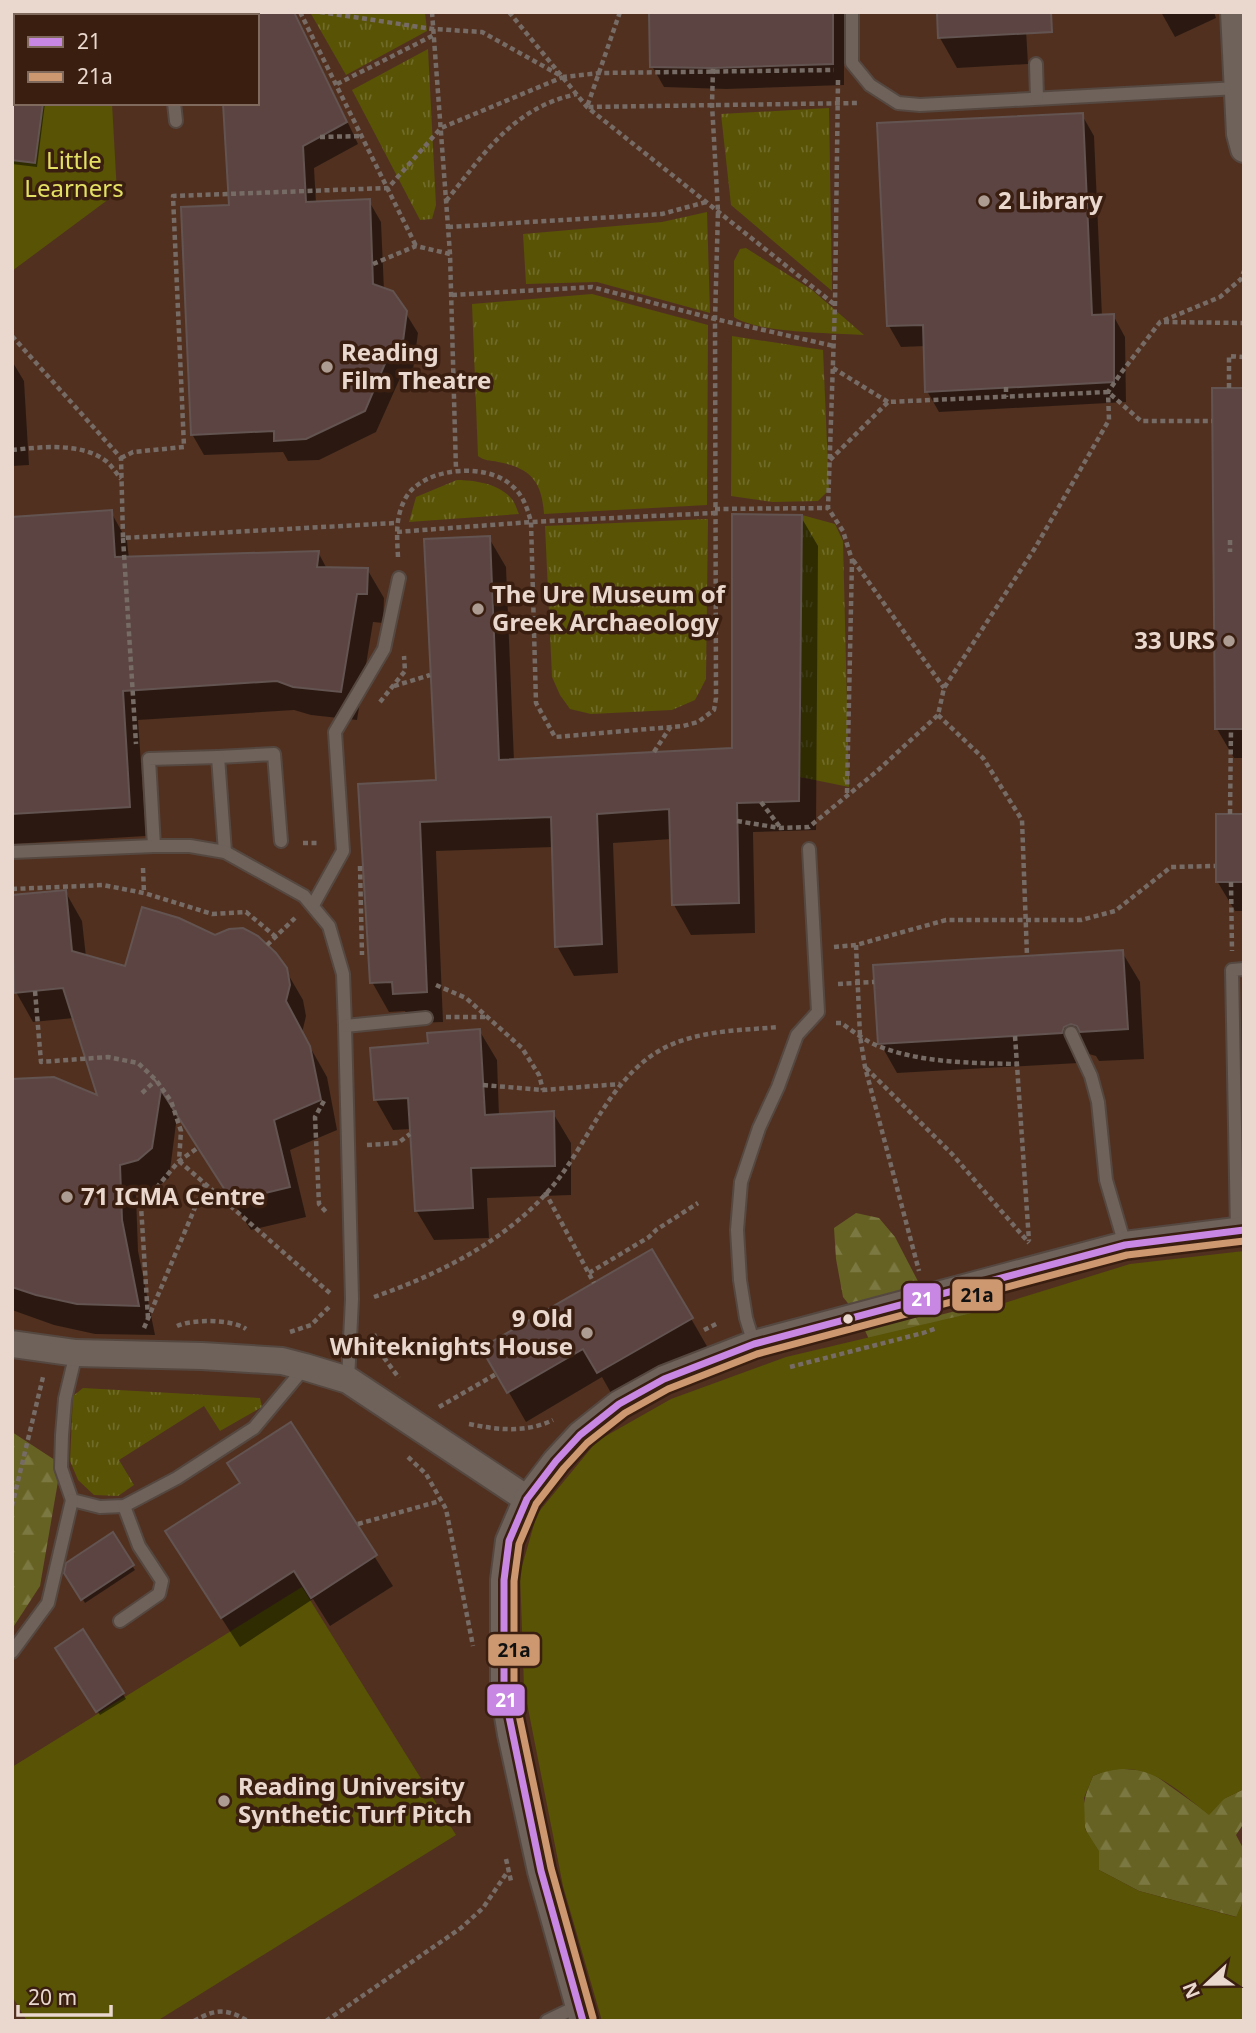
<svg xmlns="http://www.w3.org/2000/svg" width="1256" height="2033" font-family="'Noto Sans',sans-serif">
	<defs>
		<pattern id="grass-tufts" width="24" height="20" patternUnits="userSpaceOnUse" patternTransform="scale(1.75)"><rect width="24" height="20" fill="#585305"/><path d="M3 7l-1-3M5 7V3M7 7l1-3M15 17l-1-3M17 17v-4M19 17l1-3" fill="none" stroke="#706b28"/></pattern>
		<pattern id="forest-firs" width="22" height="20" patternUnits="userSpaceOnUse" patternTransform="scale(1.75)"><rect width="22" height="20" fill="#666223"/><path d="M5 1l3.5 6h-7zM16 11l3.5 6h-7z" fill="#7c7842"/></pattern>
	</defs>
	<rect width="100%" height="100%" fill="#3b2c24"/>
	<path fill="#513020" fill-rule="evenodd" d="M12 12H1244V2021H12ZM16 16H257V103H16Z"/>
	<g fill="url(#grass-tufts)">
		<polygon points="310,12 425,12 427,31 346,75"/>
		<polygon points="428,49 436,205 432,219 420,220 352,90"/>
		<polygon points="829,108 832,291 731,205 721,114"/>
		<polygon points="707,212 710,313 597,282 526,284 523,234 662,222"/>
		<path d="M746 248 812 290 864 335C833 333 757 333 734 317V261L740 249Z"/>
		<path d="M592 294 708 325 707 505 544 514C542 482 531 468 498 462 490 460 484 461 478 456L472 304Z"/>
		<polygon points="732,336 823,350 829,490 818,501 773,502 731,496"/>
		<path d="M457 480C475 480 499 484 511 498 515 502 517 510 519 514L409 522 416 497Z"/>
		<polygon points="802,515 835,524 843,541 849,787 800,777"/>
		<polygon points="708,519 706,679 695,700 672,710 591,714 570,709 560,695 552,677 545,526"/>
		<polygon points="83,1388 260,1398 262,1407 220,1431 204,1406 119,1460 134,1485 118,1496 94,1495 78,1480 70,1461 73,1396"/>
	</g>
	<g fill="url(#forest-firs)">
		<polygon points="12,12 157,12 154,16 16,16 16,21 12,21"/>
		<polygon points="856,1213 879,1218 895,1237 936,1316 995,1301 1021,1309 877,1356 858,1316 843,1297 836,1259 834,1228"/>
		<polygon points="12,1432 61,1464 40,1586 12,1629"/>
		<path d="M1112 1768 1149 1771 1209 1814 1223 1799 1244 1789V1823L1236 1835 1244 1850V1899L1237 1917 1139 1891 1099 1870C1099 1842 1093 1851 1086 1830 1079 1812 1086 1792 1093 1776Z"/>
	</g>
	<g fill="#585305">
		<polygon points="43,103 112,103 117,193 12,271 12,160 35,163"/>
		<path d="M1244 1251V1789L1224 1799 1209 1815C1171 1785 1143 1755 1093 1776L1084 1798 1085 1829 1099 1851V1870L1139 1891 1236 1917 1244 1899V2021H602L563 1886 524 1688 520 1573 537 1514 597 1441 671 1399 786 1357 972 1313 1130 1264Z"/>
		<polygon points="302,1587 456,1835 157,2021 27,2021 12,1996 12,1767"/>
	</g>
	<g fill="#0007">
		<polygon points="219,12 295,12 358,144 314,168 316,203 369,201 381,222 384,290 405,312 418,333 413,370 401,376 376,432 319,460 288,461 283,452 204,455 192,434 231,207 257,103 257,16 219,16"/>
		<polygon points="650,12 844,12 844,85 726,89 664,87 652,66"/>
		<polygon points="938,12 1025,12 1028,64 957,68 940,38"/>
		<polygon points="1161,12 1214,12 1216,18 1175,37"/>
		<polygon points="12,75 16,75 16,103 45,103 37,167 12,164"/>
		<polygon points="1082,115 1094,136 1102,316 1113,315 1125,337 1126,402 939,412 927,391 926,346 901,347 889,326"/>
		<polygon points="12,361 24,381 29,465 12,466"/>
		<polygon points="1244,389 1244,758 1234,758 1217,729"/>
		<polygon points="111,512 127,541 129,559 318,552 327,569 367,569 384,598 383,623 373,622 357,720 311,715 294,710 138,720 146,836 12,844 12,514 13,518"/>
		<polygon points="801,517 818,546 816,830 753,832 755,933 691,935 674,905 672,839 613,843 618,973 574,976 557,946 554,847 436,851 443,1022 412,1023 405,1011 389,1012 372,982 360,786 437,782 489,538 506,567 514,761 734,750"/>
		<polygon points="1244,816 1244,911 1235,911 1217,881"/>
		<polygon points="65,891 82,921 86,957 126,969 285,969 303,1000 306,1016 302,1033 327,1077 337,1130 290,1150 306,1217 251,1230 177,1116 169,1178 155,1189 136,1195 138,1251 155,1335 95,1334 54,1325 12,1310 12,1081 100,1098 74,1018 33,1022 16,992 15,986 12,986 12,896"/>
		<polygon points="1122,952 1140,982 1144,1059 1099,1061 1096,1056 1089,1054 1081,1057 1079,1063 897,1073 880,1043"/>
		<polygon points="479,1030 497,1060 499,1116 553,1113 571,1143 571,1195 487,1198 489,1238 434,1240 416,1210 412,1129 393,1130 376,1100 429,1045"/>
		<polygon points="652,1251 708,1348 616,1402 602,1377 526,1422 484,1349"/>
		<polygon points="291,1424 393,1586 330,1626 313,1599 240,1647 185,1561 241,1484 229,1464"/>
		<polygon points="112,1535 135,1570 85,1603 66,1573"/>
		<polygon points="83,1631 126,1699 100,1715 57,1648"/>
	</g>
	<g fill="#5c4442" stroke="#635451" stroke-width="2">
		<polygon points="257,12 294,12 347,122 303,146 306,202 370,199 373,284 393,291 407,311 402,349 389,354 365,411 306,439 274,441 274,431 191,435 181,207 229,205 223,103 257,103"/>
		<polygon points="649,12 833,12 833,64 713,68 650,67"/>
		<polygon points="937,12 1051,12 1052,32 938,38"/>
		<polygon points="12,103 43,103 35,163 12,160"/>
		<polygon points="1083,113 1092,315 1114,314 1114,382 925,392 923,325 887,326 877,123"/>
		<polygon points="1212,388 1244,388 1244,729 1215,729"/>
		<polygon points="112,510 115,557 319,551 317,567 368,568 367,594 357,594 341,692 293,687 277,681 123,691 130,807 12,814 12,517"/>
		<polygon points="732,514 802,515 799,801 737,803 739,903 672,905 669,809 597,814 602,944 555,947 551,817 420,822 427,992 393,994 392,982 370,983 358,784 436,780 424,539 490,536 499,760 732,748"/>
		<rect x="1216" y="814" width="28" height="68"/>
		<polygon points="66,890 72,951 125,966 142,907 179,918 215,935 229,929 243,928 258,936 276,953 287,968 290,985 286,1001 310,1046 321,1100 274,1120 290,1187 232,1201 161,1090 152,1148 138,1160 120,1165 122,1220 139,1306 77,1304 36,1295 12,1287 12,1079 54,1077 97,1095 63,988 14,993 12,895"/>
		<polygon points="1123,950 1128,1029 1080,1032 1077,1026 1071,1024 1064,1027 1062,1033 878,1044 873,965"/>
		<polygon points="480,1029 485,1115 554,1111 555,1166 471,1168 473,1208 415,1211 408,1098 374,1100 370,1048 428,1043 427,1033"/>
		<polygon points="652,1249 693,1318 597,1373 583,1349 507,1393 481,1348"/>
		<polygon points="291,1422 377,1555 311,1598 294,1571 221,1618 165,1531 240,1483 227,1463"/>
		<polygon points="113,1532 134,1565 81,1600 64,1573 66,1563"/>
		<polygon points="83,1629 124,1693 96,1712 55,1648"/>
	</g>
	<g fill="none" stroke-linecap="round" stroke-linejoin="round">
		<g stroke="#554841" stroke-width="16">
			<g id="lane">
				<polyline points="852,12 852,63 870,85 898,103 920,105 1238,88"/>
				<polyline points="12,30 16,30"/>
				<polyline points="1036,64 1037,98"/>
				<polyline points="174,103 176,121"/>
				<polyline points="218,757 274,754 281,841"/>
				<polyline points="154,846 149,759 218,757 225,852"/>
				<polyline points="12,852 154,846 190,846 225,852 304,896 329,926 343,974 345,1026 352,1299 348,1380"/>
				<polyline points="313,905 343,851 335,732 384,649 399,578"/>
				<polyline points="345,1026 426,1018"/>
				<polyline points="1071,1033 1091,1076 1098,1102 1106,1180 1125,1245"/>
				<polyline points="1237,1230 1232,970 1244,969"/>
				<polyline points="754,1344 746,1318 740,1280 737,1230 741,1182 759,1128 778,1087 797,1035 818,1012 809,849"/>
				<polyline points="76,1353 65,1399 62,1435 61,1468 72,1500 100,1507 124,1506 177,1478 254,1428 305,1367"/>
				<polyline points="120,1621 159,1594 162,1581 139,1546 124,1506"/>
				<polyline points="12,1652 48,1603 72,1500"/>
				<polyline points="547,2021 578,2006"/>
			</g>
		</g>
		<g stroke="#554841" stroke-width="30">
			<g id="street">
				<polyline points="1234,12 1240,134 1244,149"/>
				<polyline points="12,1344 76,1353 202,1356 282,1361 305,1367 348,1380 527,1499"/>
				<polyline points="583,2021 541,1871 511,1734 504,1692 504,1580 509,1541 527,1499 556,1461 580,1435 619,1404 664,1379 754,1344 1125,1245 1244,1230"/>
			</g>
		</g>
		<g stroke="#766b65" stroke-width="4.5" stroke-dasharray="5 3.5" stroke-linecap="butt">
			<polyline points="300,12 416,246"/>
			<polyline points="320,12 433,29 482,32 563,77 600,73 834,70"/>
			<polyline points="432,12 450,254 456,470"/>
			<polyline points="509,12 587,107 834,304"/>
			<polyline points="620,12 587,107 857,103"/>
			<polyline points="178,16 181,12"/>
			<polyline points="838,80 835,304 828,508 843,531 852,560 847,793"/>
			<polyline points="337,84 434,35"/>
			<polyline points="320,137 362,136"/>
			<path d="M446 201C485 153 512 108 577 94"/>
			<polyline points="448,227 662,214 706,202"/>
			<polyline points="373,264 416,246 450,254"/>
			<polyline points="452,295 592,287 715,319 834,346"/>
			<polyline points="1164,322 1244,323"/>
			<polyline points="12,336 121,458 123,538 396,523"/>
			<polyline points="833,368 888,402"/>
			<polyline points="1006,387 1006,397"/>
			<polyline points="1229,388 1229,356 1244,357"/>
			<path d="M12 450C41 447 81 442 106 461 112 466 116 473 121 479"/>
			<polyline points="121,458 133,452 184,447 173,196 388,188 441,128 563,77"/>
			<polyline points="830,460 888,402 1108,392 1141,421 1212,421"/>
			<polyline points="715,509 828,508"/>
			<polyline points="397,532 531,522 715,513"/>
			<polyline points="123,538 136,744"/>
			<polyline points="1230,540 1230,552"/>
			<path d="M398 557C397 536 395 518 405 499 422 467 486 462 511 485 523 495 527 507 531 522L536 703 555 737 683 726 698 722 714 710 716 698 715 319 718 211 712 104 713 68"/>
			<polyline points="853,560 944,688"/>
			<polyline points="394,686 430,675"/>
			<polyline points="380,702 405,671 404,656"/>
			<polyline points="938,715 983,758 1022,820 1027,956"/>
			<polyline points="654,752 671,726"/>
			<polyline points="761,802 780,827"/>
			<polyline points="1230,814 1231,729"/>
			<polyline points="737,821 780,828 809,827 876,772 938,715 944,688 1035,548 1109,420 1108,392 1121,373 1160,322 1220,297 1241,279 1244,271"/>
			<polyline points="303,843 318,843"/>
			<polyline points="360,866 362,955"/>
			<polyline points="143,868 144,893"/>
			<polyline points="1231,882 1232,951"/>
			<polyline points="12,889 103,885 144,893 212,914 246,912 276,937"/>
			<polyline points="267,945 295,918"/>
			<polyline points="856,945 860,1036 865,1067 919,1271"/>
			<polyline points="834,947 856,945 946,920 1081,920 1115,911 1171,867 1215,866"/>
			<polyline points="838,984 874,982"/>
			<polyline points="436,985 466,998 522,1048 539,1075 543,1090"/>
			<polyline points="35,991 41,1062 108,1057 138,1063 156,1080 171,1101 181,1131 179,1161"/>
			<polyline points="446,1017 487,1017"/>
			<path d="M836 1023H841C853 1031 865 1041 878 1046 922 1063 970 1063 1017 1064"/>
			<polyline points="1015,1036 1029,1241"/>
			<polyline points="866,1068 952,1154 1029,1243"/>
			<polyline points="483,1085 543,1090 620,1084"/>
			<polyline points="142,1093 156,1080"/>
			<polyline points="324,1101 315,1117 319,1204 327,1213"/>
			<polyline points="367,1145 398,1143 410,1134"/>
			<polyline points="179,1161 331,1294"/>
			<polyline points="545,1192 594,1283"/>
			<polyline points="589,1273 649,1237 656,1230 698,1203"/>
			<path d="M374 1297C443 1273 518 1235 562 1174 590 1135 611 1084 651 1056 688 1030 735 1031 778 1027"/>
			<polyline points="148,1318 141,1206 179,1161 199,1147"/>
			<path d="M177 1326C192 1319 232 1319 246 1329"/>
			<polyline points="144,1328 205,1184"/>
			<polyline points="704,1330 718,1323"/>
			<polyline points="290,1332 311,1325 329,1307"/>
			<polyline points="374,1334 382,1355 399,1378"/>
			<polyline points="790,1367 923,1333 937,1328"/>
			<polyline points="439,1407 496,1374"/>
			<path d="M469 1424C498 1430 526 1433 553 1420"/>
			<polyline points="408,1457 426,1474 446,1509 473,1646"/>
			<polyline points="12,1506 43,1377"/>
			<polyline points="358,1524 440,1501"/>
			<polyline points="506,1859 511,1881"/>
			<path d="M194 2021C215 2009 226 2008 248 2021"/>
			<polyline points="326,2021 461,1928 483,1908 508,1871"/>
		</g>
		<use href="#lane" stroke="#6e625b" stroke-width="12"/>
		<use href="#street" stroke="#6e625b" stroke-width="26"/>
		<g stroke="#3a1f11" stroke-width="12">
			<polyline id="bus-1" points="583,2021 541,1871 504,1692 504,1580 509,1541 527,1499 556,1461 580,1435 619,1404 664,1379 754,1344 1125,1245 1244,1230"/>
		</g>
		<g stroke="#3a1f11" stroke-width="12">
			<polyline id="bus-2" points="593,2018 551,1868 514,1691 514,1581 519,1544 536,1504 564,1468 587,1443 625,1413 668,1389 757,1354 1127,1255 1244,1241"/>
		</g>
		<use href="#bus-1" stroke="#c787e3" stroke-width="7"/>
		<use href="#bus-2" stroke="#cd976f" stroke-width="7"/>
	</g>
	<g fill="#ad9c92" stroke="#3a1f11" stroke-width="2.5">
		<circle cx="984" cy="201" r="7"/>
		<circle cx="327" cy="367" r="7"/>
		<circle cx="478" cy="609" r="7"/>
		<circle cx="1229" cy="641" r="7"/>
		<circle cx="67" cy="1197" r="7"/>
		<circle cx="587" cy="1333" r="7"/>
		<circle cx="224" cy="1801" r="7"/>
	</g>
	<circle fill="#ead8ce" stroke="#3a1f11" stroke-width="2.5" cx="848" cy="1319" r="6"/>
	<g text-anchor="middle" stroke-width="7" stroke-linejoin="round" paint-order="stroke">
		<g font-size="24" fill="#e3e063" stroke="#3a1f11">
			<text x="74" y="169">Little<tspan x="74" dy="28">Learners</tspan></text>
		</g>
		<g font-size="24" font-weight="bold" fill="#ead8ce" stroke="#3a1f11" text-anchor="start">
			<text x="998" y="209">2 Library</text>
			<text x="341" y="361">Reading<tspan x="341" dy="28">Film Theatre</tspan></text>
			<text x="492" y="603">The Ure Museum of<tspan x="492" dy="28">Greek Archaeology</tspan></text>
			<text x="1215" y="649" text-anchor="end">33 URS</text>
			<text x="81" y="1205">71 ICMA Centre</text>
			<text x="573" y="1327" text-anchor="end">9 Old<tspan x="573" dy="28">Whiteknights House</tspan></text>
			<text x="238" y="1795">Reading University<tspan x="238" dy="28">Synthetic Turf Pitch</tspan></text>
		</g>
	</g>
	<g stroke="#3a1f11" stroke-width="2.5">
		<rect x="951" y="1278" width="53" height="34" rx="7" fill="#cd976f"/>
		<rect x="902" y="1282" width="40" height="34" rx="7" fill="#c787e3"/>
		<rect x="487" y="1633" width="54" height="34" rx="7" fill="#cd976f"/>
		<rect x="486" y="1683" width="40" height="34" rx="7" fill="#c787e3"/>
	</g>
	<g font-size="19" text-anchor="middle" font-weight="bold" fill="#fff">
		<text x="922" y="1306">21</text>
		<text x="506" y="1707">21</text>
	</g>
	<g font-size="19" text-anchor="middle" font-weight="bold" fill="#111">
		<text x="977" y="1302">21a</text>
		<text x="514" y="1657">21a</text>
	</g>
	<rect width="1256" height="2033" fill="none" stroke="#ead8ce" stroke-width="28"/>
	<rect x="14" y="14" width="245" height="91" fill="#3a1f11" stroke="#80695d" stroke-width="2"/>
	<rect x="28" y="37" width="35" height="10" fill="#c787e3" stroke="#80695d" stroke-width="2"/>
	<text x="77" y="49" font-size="21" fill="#ead8ce">21</text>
	<rect x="28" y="72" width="35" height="10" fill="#cd976f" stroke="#80695d" stroke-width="2"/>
	<text x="77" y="84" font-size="21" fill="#ead8ce">21a</text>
	<g transform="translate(1207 1984) rotate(248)" stroke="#3a1f11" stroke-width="5" paint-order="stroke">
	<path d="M0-5L12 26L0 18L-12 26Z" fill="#ead8ce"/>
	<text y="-10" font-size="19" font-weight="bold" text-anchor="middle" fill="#ead8ce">N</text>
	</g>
	<path d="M18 2005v10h93v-10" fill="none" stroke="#ead8ce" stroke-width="3.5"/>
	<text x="28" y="2005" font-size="21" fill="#ead8ce" stroke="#3a1f11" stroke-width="5" paint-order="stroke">20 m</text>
</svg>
